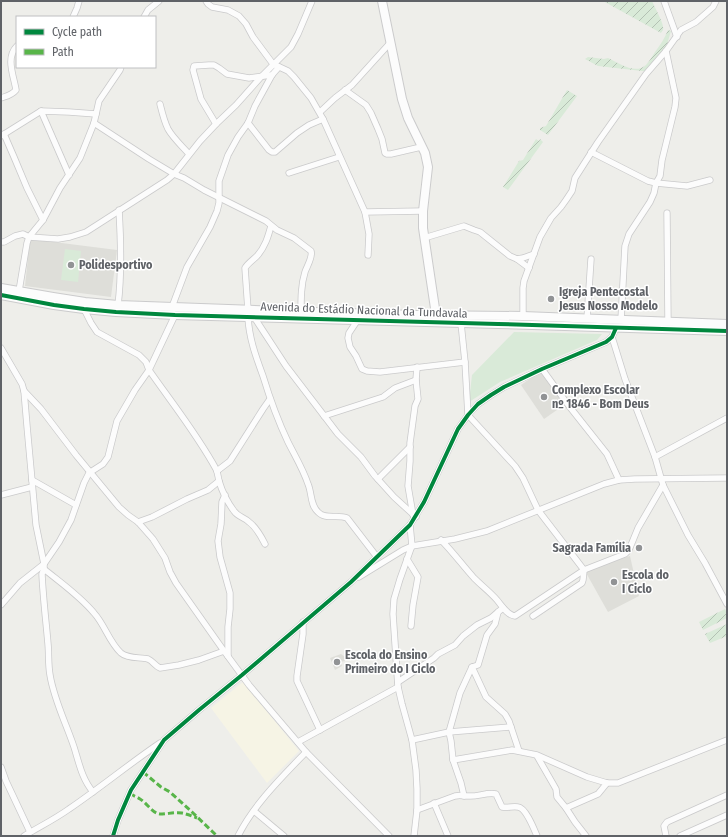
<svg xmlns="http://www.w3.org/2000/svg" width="728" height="837" font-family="'Fira Sans Condensed',sans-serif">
	<defs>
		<pattern id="garden-furrows" width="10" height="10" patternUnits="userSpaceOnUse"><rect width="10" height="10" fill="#d9ead8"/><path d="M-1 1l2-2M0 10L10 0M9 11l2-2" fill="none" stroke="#b3c1b3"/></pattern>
	</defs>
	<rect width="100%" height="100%" fill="#eeeeea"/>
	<polygon fill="#f6f4e5" points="243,682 299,751 267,783 211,708"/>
	<g fill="#deded9">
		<polygon points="30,239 117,250 111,297 25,286"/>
		<polygon points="541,371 564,405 544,419 521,385"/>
		<polygon points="630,556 639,596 608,612 585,571"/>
		<polygon points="341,654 345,657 345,661 340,662 342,666 335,670 330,658"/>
	</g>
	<g fill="#d9ead8">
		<polygon points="65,249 81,251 78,282 61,280"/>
		<polygon points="514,332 602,334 597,340 500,382 469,402 472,375"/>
	</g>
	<g fill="url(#garden-furrows)">
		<path d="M603 1H652C654 6 663 22 663 27 664 30 662 31 661 33Z"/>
		<path d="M668 30 671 31 666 48 645 71H642L598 66 585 59 588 57 604 59 608 58C619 63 635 75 646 65 650 61 652 56 655 52 660 45 665 38 668 30Z"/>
		<polygon points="567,90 577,96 548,135 540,130 540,128 546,126"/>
		<polygon points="536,139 539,141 540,139 543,142 508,190 503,187 519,161 523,160"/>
		<polygon points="725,609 727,613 727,618 703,630 699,622"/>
		<polygon points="727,624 727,636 710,643 705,634"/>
	</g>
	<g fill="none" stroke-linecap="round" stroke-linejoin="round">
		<g stroke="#cacacb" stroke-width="7">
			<g id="street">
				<polyline points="206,1 208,4 212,7 228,10 239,16 246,24 253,37 273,64 288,71 294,77 311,98 323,119 365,212 369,234 368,255"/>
				<polyline points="664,1 677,37"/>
				<polyline points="73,17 77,8 79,1"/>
				<polyline points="144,17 148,10 159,1"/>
				<polyline points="345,90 366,105 371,113 378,129 382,139 385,153 387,154 391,154 421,147"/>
				<path d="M1 98C7 96 12 95 16 90 14 76 5 58 17 46"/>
				<path d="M160 104C162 112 164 121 168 129 173 138 182 146 189 154"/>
				<polyline points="41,111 69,175"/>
				<polyline points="320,112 335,98 352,85 390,43"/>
				<path d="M94 123 149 159 174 174 184 178 204 190 266 221 277 230 294 238 311 251C313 257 307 266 305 272 301 285 301 298 301 312"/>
				<polyline points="248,123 269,150 272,152 275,152 297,133 309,125 323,119"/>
				<polyline points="216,124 201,99 193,70 194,66 209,65 214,65 219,68 227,74 249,78 272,75"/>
				<polyline points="4,134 14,157 27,188 43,220"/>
				<polyline points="1,136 41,111 69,112 96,114"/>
				<polyline points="591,152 648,181 656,183 687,186 710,180"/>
				<polyline points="289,173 339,157"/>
				<polyline points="365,212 423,211"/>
				<polyline points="667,213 668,321"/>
				<polyline points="424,238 464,226 474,230 480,232 510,256 517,259 523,258 534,254"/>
				<polyline points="1,242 4,242 15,236 23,234 29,237 58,239 70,237 86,232 167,180 174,174 200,141 216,124 236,105 261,77 291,47 298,34 312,1"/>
				<polyline points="517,259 529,268"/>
				<polyline points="19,291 27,243 29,237 43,220 60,188 80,158 94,123 99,101 120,70 121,67"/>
				<path d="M118 305C122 273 121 242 119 210"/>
				<polyline points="172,307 187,267 210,227 217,211 219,203 219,181 228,155 238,137 248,123 255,106 272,75 279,67"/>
				<path d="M84 309 91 323 97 332 139 355 146 362 149 370C172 403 197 434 216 469 218 473 218 477 219 481 222 491 228 503 234 511 238 517 244 517 249 522 256 527 261 536 265 544"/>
				<path d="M248 310 245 268C248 263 253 260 257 256 265 247 268 237 271 226"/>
				<polyline points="523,316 523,288 524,281 540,237 551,218 561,207 566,200 572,191 575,178 598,142 646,74 666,51 681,30 696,22 713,7 716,1"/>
				<path d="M248 317C249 338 256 357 263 376 270 399 278 421 288 442 295 456 303 469 308 484 312 493 310 505 318 512 325 520 338 514 347 518L377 557"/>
				<polyline points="254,317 286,366 338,434 361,457 375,476 394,497 416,517"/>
				<polyline points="587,319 591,259"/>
				<polyline points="621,320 625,246 629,234 650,202 654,193 656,183 660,176 662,160 675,107 676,98 666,51"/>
				<polyline points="357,321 349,333 348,338 350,347 356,356 362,369 367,371 380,372 465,362"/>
				<polyline points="461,323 465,362 468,415 515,466 523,478 538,510 584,570 583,580 582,583 533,616"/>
				<polyline points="612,337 625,379 655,457 663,485 688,535 705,563 727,604"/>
				<path d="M1 348 22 384 24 391 27 426 36 525 44 564V569L42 574C43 597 46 621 48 644 49 654 48 664 50 675 54 700 66 723 74 747 79 763 82 779 93 792"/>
				<polyline points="542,369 569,406 607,454 619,480"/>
				<polyline points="24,391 41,409 76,455 119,507 128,515 138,522 153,539 165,558 170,572 176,583 224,651 249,685 306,752 389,836"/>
				<polyline points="324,416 383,397 395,388 416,380"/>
				<polyline points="655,457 727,418"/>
				<polyline points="217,471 230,461 263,409 270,399"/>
				<polyline points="378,479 410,447"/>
				<polyline points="32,480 76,505"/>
				<polyline points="1,495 32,487"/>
				<polyline points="225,495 222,502 221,524 218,541 220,557 230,593 230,609 228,627 228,656"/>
				<polyline points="413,515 408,486 410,461 410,443 415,406 418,399 416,380 417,367"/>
				<polyline points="138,522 152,517 187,499 208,490 219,481"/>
				<polyline points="410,525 412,546 410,551 400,579 394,599 393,614 398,687 402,704 412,740 416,770 417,789 417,810 414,836"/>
				<path d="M441 540C453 552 463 566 474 578 482 586 490 592 497 600 502 606 507 615 515 616L584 570 625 554 629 550 638 528 663 485"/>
				<polyline points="407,559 418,577 413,605 411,626"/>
				<path d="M44 569C61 583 80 596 94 613 105 625 109 642 121 653 128 659 140 657 148 659 153 661 155 666 160 668L179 665 199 660 224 651"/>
				<polyline points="359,577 403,550 412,546 455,539 487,531 604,484 619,480 635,479 727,478"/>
				<polyline points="1,605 20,583 44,564 59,542 71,520 84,483 89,473 103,464 108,457 117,421 135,390 149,370 175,315"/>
				<polyline points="303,622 303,634 297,676 297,681 320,730"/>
				<polyline points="472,667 486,697 505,714 509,721 519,751"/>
				<polyline points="398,682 434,658 438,654 455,645 463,636 477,625 491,618 498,612"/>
				<polyline points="412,740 449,732 511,727"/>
				<polyline points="298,742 398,687"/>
				<polyline points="537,756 556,789 557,797 566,808 575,822 586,836"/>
				<polyline points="453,760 512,750 537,755 587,777 607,783 618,783 727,740"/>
				<polyline points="1,767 6,781 30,832"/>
				<polyline points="464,796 461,783 453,760 451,741 449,732 460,693 472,667 478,665 487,635 495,624 498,612 503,608"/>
				<polyline points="434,803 448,836"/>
				<polyline points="566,808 598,794 607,783"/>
				<path d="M417 810 455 796C460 795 463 796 468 796 477 797 487 792 496 794L502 807C508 808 513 806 518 807 526 808 534 829 537 836"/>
				<polyline points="254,811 284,836"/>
				<path d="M24 836C39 827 55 819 69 809 100 788 129 764 160 743"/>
				<polyline points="113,836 118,820 131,790 164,740 199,710 242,675 351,582 410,525 424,502 458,429 468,415 478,404 491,395 504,387 542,369 606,342 612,337 616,328"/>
				<path d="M238 836C254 804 282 777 306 752"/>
				<polyline points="666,836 664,826 667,822 727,795"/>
				<polyline points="680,836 727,815"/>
			</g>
		</g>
		<g stroke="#cbcbcc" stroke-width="10">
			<g id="secondary">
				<polyline points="382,1 402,99 408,118 425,153 428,167 423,211 423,228 436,315"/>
				<polyline points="1,288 53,297 85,302 118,305 280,311 416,315 523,316 727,324"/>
				<polyline points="1,295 54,305 84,309 116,312 175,315 498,324 727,331"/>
			</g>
		</g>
		<use href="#street" stroke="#fcfcfc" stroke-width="5.5"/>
		<use href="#secondary" stroke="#fcfcfc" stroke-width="8"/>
		<g stroke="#58b549" stroke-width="3" stroke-dasharray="6 3" stroke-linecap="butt">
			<polyline points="143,772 161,787 170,792 192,812 217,836"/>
			<path d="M130 793C133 796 137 797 140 799 147 803 152 813 160 814 167 814 175 812 182 813 187 814 192 816 197 818"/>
		</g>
		<g stroke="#fff" stroke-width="6">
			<g id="cycleway">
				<polyline points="1,295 54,305 84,309 116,312 175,315 498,324 727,331"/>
				<polyline points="113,836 118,820 131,790 164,740 199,710 242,675 351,582 410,525 424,502 458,429 468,415 478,404 491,395 504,387 542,369 606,342 612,337 616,328"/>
			</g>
		</g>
		<use href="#cycleway" stroke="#00873e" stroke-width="4"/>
	</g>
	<g fill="#919395" stroke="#fff" stroke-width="1.5">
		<circle cx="71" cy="265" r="4"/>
		<circle cx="551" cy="299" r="4"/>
		<circle cx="544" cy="397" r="4"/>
		<circle cx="639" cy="548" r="4"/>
		<circle cx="614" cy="582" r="4"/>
		<circle cx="337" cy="662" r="4"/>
	</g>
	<g text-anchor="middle" stroke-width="3" stroke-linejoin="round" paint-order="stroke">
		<g font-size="12" font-weight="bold" fill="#5f6267" stroke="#fff" text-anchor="start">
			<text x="79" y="269">Polidesportivo</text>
			<text x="559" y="296">Igreja Pentecostal<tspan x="559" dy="14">Jesus Nosso Modelo</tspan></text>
			<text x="552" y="394">Complexo Escolar<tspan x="552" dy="14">nº 1846 - Bom Deus</tspan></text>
			<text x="631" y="552" text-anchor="end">Sagrada Família</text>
			<text x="622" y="579">Escola do<tspan x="622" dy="14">I Ciclo</tspan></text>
			<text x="345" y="659">Escola do Ensino<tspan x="345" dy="14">Primeiro do I Ciclo</tspan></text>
		</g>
		<g font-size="12" fill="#5f6267" stroke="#fff">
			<text transform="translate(364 310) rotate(2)" y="4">Avenida do Estádio Nacional da Tundavala</text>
		</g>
	</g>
	<rect width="728" height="837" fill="none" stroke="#5f6267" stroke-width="4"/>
	<rect x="16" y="16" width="140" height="52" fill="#ffffff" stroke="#bfc0c2"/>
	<rect x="24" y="29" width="20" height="6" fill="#00873e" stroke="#bfc0c2"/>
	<text x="52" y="36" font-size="12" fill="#5f6267">Cycle path</text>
	<rect x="24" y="49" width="20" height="6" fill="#58b549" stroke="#bfc0c2"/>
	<text x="52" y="56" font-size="12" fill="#5f6267">Path</text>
</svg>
